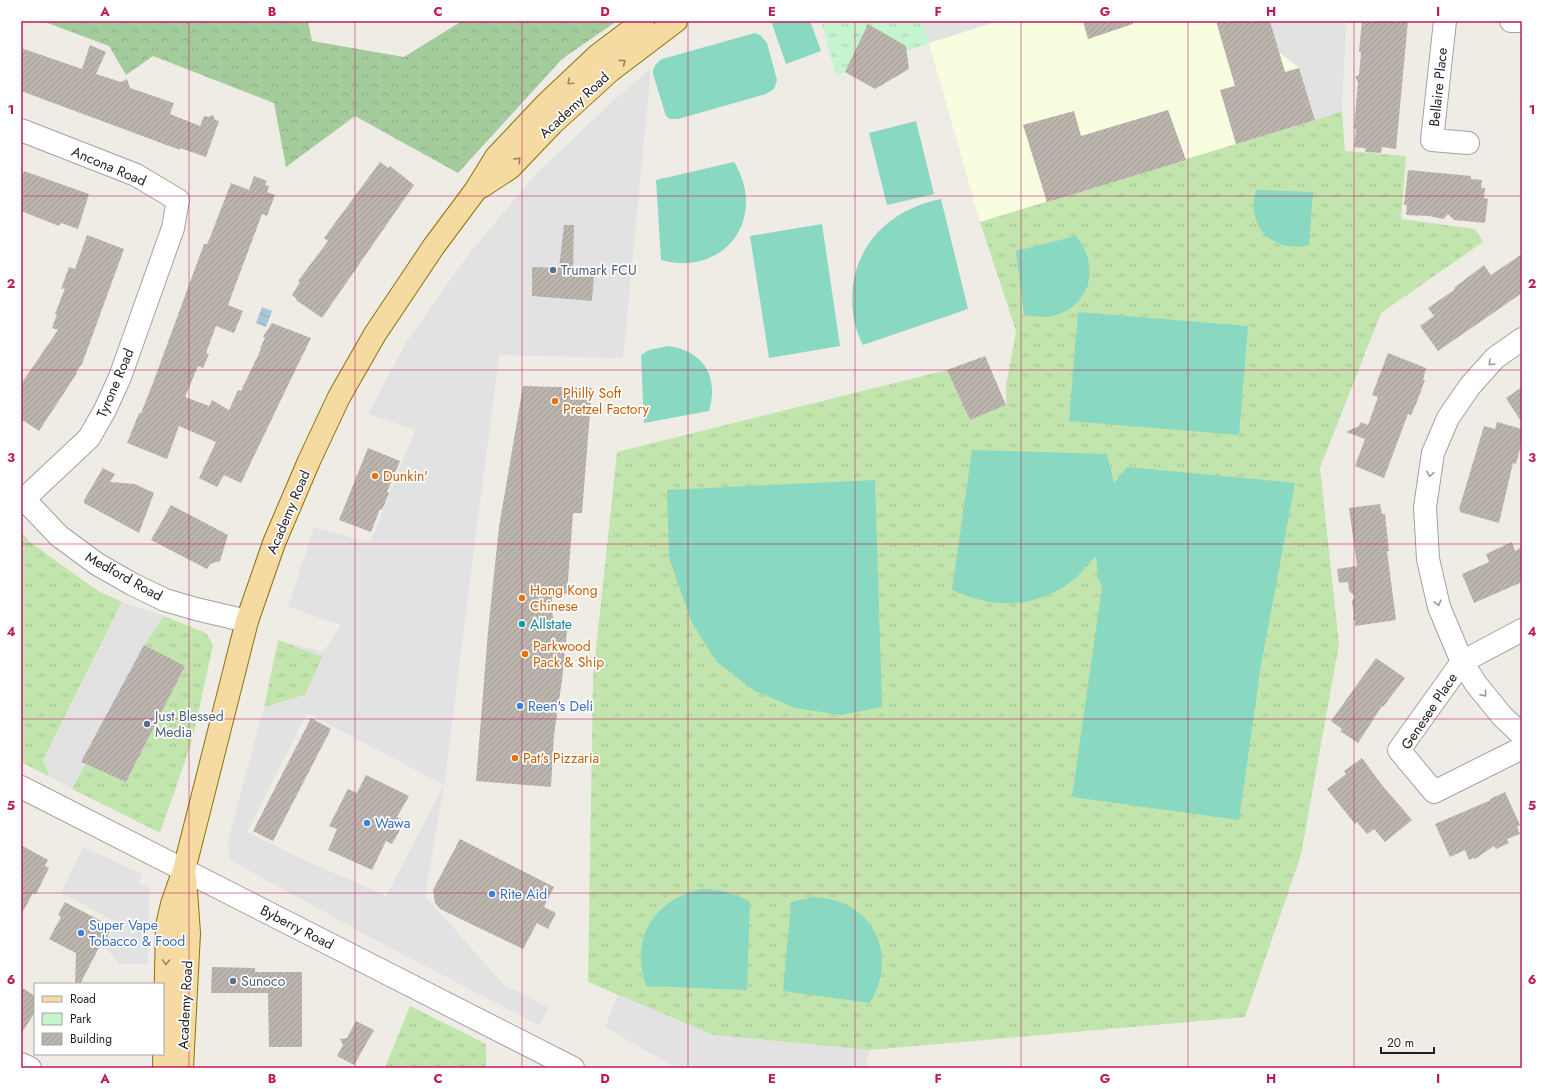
<svg xmlns="http://www.w3.org/2000/svg" width="1543" height="1089" font-family="Jost,sans-serif">
	<defs>
		<pattern id="grass-tufts" width="24" height="20" patternUnits="userSpaceOnUse"><rect width="24" height="20" fill="#c2e5ae"/><path d="M3 7l-1-3M5 7V3M7 7l1-3M15 17l-1-3M17 17v-4M19 17l1-3" fill="none" stroke="#a6c495"/></pattern>
		<pattern id="forest-crowns" width="20" height="18" patternUnits="userSpaceOnUse"><rect width="20" height="18" fill="#a4cb9c"/><path d="M2 6a3 3 0 1 1 6 0M12 15a3 3 0 1 1 6 0" fill="none" stroke="#8dae86"/></pattern>
		<pattern id="park-tufts" width="24" height="20" patternUnits="userSpaceOnUse"><rect width="24" height="20" fill="#c4f5ce"/><path d="M3 7l-1-3M5 7V3M7 7l1-3M15 17l-1-3M17 17v-4M19 17l1-3" fill="none" stroke="#a8d2b0"/></pattern>
		<pattern id="water-waves" width="16" height="10" patternUnits="userSpaceOnUse"><rect width="16" height="10" fill="#a8c8d9"/><path d="M0 5q4-4 8 0t8 0" fill="none" stroke="#90abba"/></pattern>
		<pattern id="building-hatch" width="6" height="6" patternUnits="userSpaceOnUse"><rect width="6" height="6" fill="#bbb5ae"/><path d="M-1 1l2-2M0 6l6-6M5 7l2-2" fill="none" stroke="#a09b95"/></pattern>
	</defs>
	<rect width="100%" height="100%" fill="#eeece4"/>
	<polygon fill="#f9fddf" points="998,21 1083,21 1088,39 1134,23 1134,21 1216,21 1230,67 1279,52 1299,68 1220,90 1236,144 1186,160 1168,110 1081,136 1074,111 1024,124 1047,202 980,222 929,43"/>
	<g fill="url(#grass-tufts)">
		<polygon points="1342,111 1345,151 1406,156 1401,219 1475,229 1483,242 1381,313 1320,468 1339,644 1301,855 1245,1017 870,1050 713,1035 588,982 593,677 617,452 947,370 970,420 1006,405 1006,386 1016,331 980,222 1315,120"/>
		<polygon points="21,532 30,542 98,591 122,602 43,760 50,777 21,762"/>
		<polygon points="164,616 206,633 213,645 192,741 160,833 72,789 85,764 126,782 185,666 144,645"/>
		<polygon points="278,640 323,656 305,695 264,707"/>
		<polygon points="410,1006 486,1044 486,1068 385,1068"/>
	</g>
	<polygon fill="url(#forest-crowns)" points="42,21 308,21 312,41 404,57 462,21 617,21 562,59 458,173 355,116 286,167 274,103 153,56 126,75 109,46"/>
	<polygon fill="url(#park-tufts)" points="821,21 922,21 929,43 836,75"/>
	<g fill="#88d8c2">
		<polygon points="771,21 810,21 821,51 786,64"/>
		<path d="M755 33 760 35 767 43 777 80 774 89 766 94 678 119H670L666 116 653 74C653 67 656 63 662 59Z"/>
		<polygon points="916,121 934,194 887,205 869,133"/>
		<path d="M734 162C761 205 741 258 688 263 679 264 670 262 661 260L656 180Z"/>
		<path d="M1256 190 1313 192 1309 245C1272 253 1246 227 1256 190Z"/>
		<path d="M941 199 968 309 863 345C858 335 854 324 853 313 846 253 885 210 941 199Z"/>
		<polygon points="822,224 840,346 769,358 750,236"/>
		<path d="M1076 236C1110 278 1075 329 1024 314L1016 251Z"/>
		<polygon points="1078,312 1248,326 1239,435 1069,421"/>
		<path d="M668 346C704 351 719 377 709 411L644 423 641 355 649 350Z"/>
		<path d="M972 450 1107 454 1114 483 1127 467 1295 483 1261 665 1239 820 1072 797 1102 587 1098 577 1096 556C1090 561 1084 570 1078 576 1040 609 995 610 952 590Z"/>
		<polygon points="875,480 882,707 841,715 795,708 753,690 716,661 692,623 669,558 667,490"/>
		<path d="M701 889C720 889 734 893 750 902L747 990 646 986C630 939 653 900 701 889Z"/>
		<path d="M813 897C873 900 899 953 870 1003L783 991 791 902Z"/>
	</g>
	<g fill="#e2e2e2" fill-rule="evenodd">
		<polygon points="922,21 998,21 929,43"/>
		<polygon points="1270,21 1346,21 1342,111 1315,120 1299,68 1279,52"/>
		<path d="M651 68 623 358 499 355 444 785 425 896 504 985 549 1008 539 1025 390 948 230 860 228 841 264 707 305 695 323 657 278 640 323 652 341 625 288 607 314 527 370 543 415 430 368 414 407 341 468 255 535 175 613 101ZM562 243 574 244 573 272 594 275 592 301 532 296V267L559 268ZM307 713 444 785 386 896 293 855 247 832Z"/>
		<polygon points="122,602 164,616 146,642 82,762 85,764 72,789 50,776 43,760"/>
		<polygon points="83,847 142,874 139,883 149,888 148,964 120,964 104,946 116,922 61,893"/>
		<polygon points="618,995 713,1035 870,1050 865,1068 676,1068 605,1027"/>
	</g>
	<polygon fill="url(#water-waves)" points="262,307 272,311 266,327 256,323"/>
	<g fill="url(#building-hatch)">
		<polygon points="1083,21 1133,21 1133,24 1088,39"/>
		<polygon points="1216,21 1270,21 1285,72 1299,68 1315,120 1236,144 1220,90 1235,86"/>
		<polygon points="1362,21 1408,21 1396,149 1382,147 1381,153 1365,152 1366,149 1363,148 1354,147 1356,129 1354,129 1358,82 1355,77 1359,75 1361,53 1359,51"/>
		<polygon points="868,24 906,46 909,69 875,89 845,72"/>
		<polygon points="90,45 106,52 96,74 121,82 127,79 130,88 174,103 170,114 200,126 204,116 208,117 213,115 215,120 219,121 206,157 180,148 180,150 21,91 21,48 82,69"/>
		<polygon points="1168,110 1186,160 1047,202 1023,125 1074,111 1081,136"/>
		<polygon points="380,162 388,168 390,166 414,185 322,318 296,300 297,299 292,295 300,282 298,281 328,241 324,238"/>
		<polygon points="1408,170 1471,176 1471,179 1482,180 1481,188 1485,188 1484,198 1488,199 1485,223 1454,220 1448,214 1443,219 1429,216 1406,215 1407,205 1404,205"/>
		<polygon points="24,171 89,194 78,229 61,223 59,226 21,211 21,178"/>
		<polygon points="254,176 267,181 265,185 269,186 267,192 275,195 267,216 262,214 228,305 243,311 234,333 216,326 206,353 209,354 203,368 198,366 185,397 209,406 212,400 229,410 238,390 241,391 261,349 260,348 265,338 263,337 272,323 311,338 290,381 241,483 224,475 217,487 199,478 216,442 179,426 167,459 127,443 139,413 141,413 153,383 204,244 207,244 209,240 231,183 249,190"/>
		<polygon points="564,225 574,225 573,272 594,275 592,301 532,296 532,267 559,268"/>
		<polygon points="87,235 124,249 82,364 76,372 77,373 39,431 21,419 21,384 58,330 52,328 57,314 55,314 65,288 61,289 69,267 75,269"/>
		<polygon points="1522,254 1522,293 1438,351 1420,326 1434,316 1428,308 1454,290 1455,287 1484,265 1491,275"/>
		<polygon points="1388,353 1426,368 1423,380 1425,380 1416,404 1411,415 1408,414 1384,478 1355,466 1365,439 1346,432 1359,426 1361,422 1368,425 1378,397 1372,395"/>
		<polygon points="985,356 1006,405 970,420 947,370"/>
		<polygon points="523,386 592,388 582,513 573,513 567,594 552,591 552,611 553,617 558,630 567,630 562,680 554,735 551,787 476,781 488,631 499,527"/>
		<polygon points="1522,387 1522,423 1506,398"/>
		<polygon points="1497,422 1522,429 1522,441 1516,464 1513,463 1499,523 1460,512 1460,509 1459,509 1484,426 1495,429"/>
		<polygon points="368,448 400,461 387,492 389,493 382,510 380,509 371,532 339,520"/>
		<polygon points="103,468 115,474 110,482 135,484 154,493 139,533 84,503 84,500"/>
		<polygon points="1380,504 1382,514 1385,514 1389,551 1387,551 1396,620 1355,626 1355,621 1353,619 1354,615 1352,601 1355,596 1349,591 1348,582 1339,583 1337,569 1357,566 1349,508"/>
		<polygon points="171,505 228,535 220,561 210,564 207,569 151,540"/>
		<polygon points="1512,542 1515,551 1522,547 1522,582 1474,603 1462,574 1489,562 1486,554"/>
		<polygon points="144,645 185,666 126,782 81,762"/>
		<polygon points="1376,658 1405,678 1383,707 1382,706 1358,743 1340,731 1342,729 1331,721"/>
		<polygon points="311,718 331,729 273,841 253,831"/>
		<polygon points="1362,758 1382,785 1412,820 1385,842 1374,829 1367,834 1357,822 1355,824 1327,789 1346,774 1344,771"/>
		<polygon points="366,775 409,796 397,817 405,821 392,844 386,841 372,870 328,850 337,829 329,826 348,789 357,793"/>
		<polygon points="1505,792 1520,825 1517,827 1520,834 1507,839 1509,843 1496,849 1494,846 1475,859 1473,858 1469,860 1465,850 1450,857 1435,824 1491,800 1490,799"/>
		<polygon points="460,839 554,887 544,907 556,913 548,929 537,923 523,949 440,909 435,903 433,890"/>
		<polygon points="21,845 48,860 45,866 49,868 36,894 33,893 21,915"/>
		<polygon points="65,902 112,927 106,940 104,938 80,984 75,984 76,953 49,939 61,917 58,915"/>
		<polygon points="212,967 255,968 255,972 302,972 302,1047 269,1047 268,993 211,993"/>
		<polygon points="21,987 35,996 35,1012 21,1034"/>
		<polygon points="356,1021 374,1030 354,1065 337,1056 343,1045 340,1039 347,1038"/>
	</g>
	<g fill="none" stroke-linecap="round" stroke-linejoin="round">
		<g stroke="#a2a2a2" stroke-width="24">
			<g id="minor">
				<polyline points="1445,21 1432,140 1468,143"/>
				<polyline points="1511,21 1522,21"/>
				<polyline points="21,130 136,175 178,200 173,228 120,377 105,410 89,438 24,499"/>
				<polyline points="1522,339 1495,358 1470,386 1448,418 1433,453 1425,507 1428,559 1439,607 1462,662 1476,684 1502,716 1522,735"/>
				<polyline points="21,496 59,536 97,564 132,584 165,600 196,609 247,621"/>
				<polyline points="1522,630 1462,662 1399,750 1434,792 1522,748"/>
				<polyline points="21,787 573,1068"/>
				<polyline points="21,1064 30,1068"/>
			</g>
		</g>
		<g stroke="#8d720a" stroke-width="24">
			<g id="major">
				<polyline points="481,187 510,168 553,123 610,71 676,21"/>
				<polyline points="164,1068 167,926 172,904 184,870 247,621 274,543 309,461 339,397 375,334 434,246 475,191 496,157 546,104 598,55 643,21"/>
				<polyline points="182,1068 189,933 185,877"/>
			</g>
		</g>
		<use href="#minor" stroke="#fff" stroke-width="22"/>
		<use href="#major" stroke="#f5dba2" stroke-width="22"/>
	</g>
	<defs><path id="oneway-chevron" d="M-2-3.5L2.5 0L-2 3.5" fill="none" stroke-width="1.6" stroke-linecap="round" stroke-linejoin="round"/></defs>
	<g stroke="#948667">
		<use href="#oneway-chevron" transform="translate(623 62) rotate(-37)"/>
		<use href="#oneway-chevron" transform="translate(570 82) rotate(137)"/>
		<use href="#oneway-chevron" transform="translate(518 160) rotate(-47)"/>
		<use href="#oneway-chevron" transform="translate(166 962) rotate(91)"/>
	</g>
	<g stroke="#9a9a9a">
		<use href="#oneway-chevron" transform="translate(1491 363) rotate(134)"/>
		<use href="#oneway-chevron" transform="translate(1430 474) rotate(99)"/>
		<use href="#oneway-chevron" transform="translate(1438 603) rotate(75)"/>
		<use href="#oneway-chevron" transform="translate(1484 694) rotate(51)"/>
	</g>
	<path fill="none" stroke="#c2185b" stroke-width="1" stroke-opacity="0.55" d="M189 21V1068M355 21V1068M522 21V1068M688 21V1068M855 21V1068M1021 21V1068M1188 21V1068M1354 21V1068M21 196H1522M21 370H1522M21 544H1522M21 719H1522M21 893H1522"/>
	<g fill="#5c6f8a" stroke="#fff" stroke-width="1.5">
		<circle cx="553" cy="270" r="4"/>
		<circle cx="147" cy="724" r="4"/>
		<circle cx="233" cy="981" r="4"/>
	</g>
	<g fill="#e8710a" stroke="#fff" stroke-width="1.5">
		<circle cx="555" cy="401" r="4"/>
		<circle cx="375" cy="476" r="4"/>
		<circle cx="522" cy="598" r="4"/>
		<circle cx="525" cy="654" r="4"/>
		<circle cx="515" cy="758" r="4"/>
	</g>
	<circle fill="#0f9aa8" stroke="#fff" stroke-width="1.5" cx="522" cy="624" r="4"/>
	<g fill="#3f7fe0" stroke="#fff" stroke-width="1.5">
		<circle cx="520" cy="706" r="4"/>
		<circle cx="367" cy="823" r="4"/>
		<circle cx="492" cy="894" r="4"/>
		<circle cx="81" cy="933" r="4"/>
	</g>
	<g text-anchor="middle" stroke-width="3.5" stroke-linejoin="round" paint-order="stroke">
		<g font-size="14" fill="#1e1e1e" stroke="#fff">
			<text transform="translate(1438 87) rotate(-84)" y="5">Bellaire Place</text>
			<text transform="translate(574 105) rotate(-43)" y="5">Academy Road</text>
			<text transform="translate(109 166) rotate(23)" y="5">Ancona Road</text>
			<text transform="translate(115 383) rotate(-67)" y="5">Tyrone Road</text>
			<text transform="translate(288 512) rotate(-67)" y="5">Academy Road</text>
			<text transform="translate(124 576) rotate(29)" y="5">Medford Road</text>
			<text transform="translate(1429 711) rotate(-56)" y="5">Genesee Place</text>
			<text transform="translate(297 927) rotate(27)" y="5">Byberry Road</text>
			<text transform="translate(185 1005) rotate(-87)" y="5">Academy Road</text>
		</g>
		<g font-size="14" fill="#4e5e75" stroke="#fff" text-anchor="start">
			<text x="561" y="275">Trumark FCU</text>
			<text x="155" y="721">Just Blessed<tspan x="155" dy="16">Media</tspan></text>
			<text x="241" y="986">Sunoco</text>
		</g>
		<g font-size="14" fill="#c56008" stroke="#fff" text-anchor="start">
			<text x="563" y="398">Philly Soft<tspan x="563" dy="16">Pretzel Factory</tspan></text>
			<text x="383" y="481">Dunkin'</text>
			<text x="530" y="595">Hong Kong<tspan x="530" dy="16">Chinese</tspan></text>
			<text x="533" y="651">Parkwood<tspan x="533" dy="16">Pack &amp; Ship</tspan></text>
			<text x="523" y="763">Pat's Pizzaria</text>
		</g>
		<g font-size="14" fill="#0d838f" stroke="#fff" text-anchor="start">
			<text x="530" y="629">Allstate</text>
		</g>
		<g font-size="14" fill="#366cbe" stroke="#fff" text-anchor="start">
			<text x="528" y="711">Reen's Deli</text>
			<text x="375" y="828">Wawa</text>
			<text x="500" y="899">Rite Aid</text>
			<text x="89" y="930">Super Vape<tspan x="89" dy="16">Tobacco &amp; Food</tspan></text>
		</g>
	</g>
	<rect width="1543" height="1089" fill="none" stroke="#ffffff" stroke-width="44"/>
	<rect x="34" y="983" width="130" height="72" fill="#ffffff" stroke="#a5a5a5"/>
	<rect x="42" y="996" width="20" height="6" fill="#f5dba2" stroke="#a5a5a5"/>
	<text x="70" y="1003" font-size="12" fill="#1e1e1e">Road</text>
	<rect x="42" y="1013" width="20" height="12" fill="url(#park-tufts)" stroke="#a5a5a5"/>
	<text x="70" y="1023" font-size="12" fill="#1e1e1e">Park</text>
	<rect x="42" y="1033" width="20" height="12" fill="url(#building-hatch)" stroke="#a5a5a5"/>
	<text x="70" y="1043" font-size="12" fill="#1e1e1e">Building</text>
	<path d="M1381 1047v6h53v-6" fill="none" stroke="#1e1e1e" stroke-width="2"/>
	<text x="1387" y="1047" font-size="12" fill="#1e1e1e" stroke="#ffffff" stroke-width="3" paint-order="stroke">20 m</text>
	<rect x="22" y="22" width="1499" height="1045" fill="none" stroke="#c2185b" stroke-width="1.5"/>
	<g font-size="13" text-anchor="middle" font-weight="bold" fill="#c2185b">
		<text x="105" y="16">A</text>
		<text x="272" y="16">B</text>
		<text x="438" y="16">C</text>
		<text x="605" y="16">D</text>
		<text x="772" y="16">E</text>
		<text x="938" y="16">F</text>
		<text x="1105" y="16">G</text>
		<text x="1271" y="16">H</text>
		<text x="1438" y="16">I</text>
		<text x="11" y="114">1</text>
		<text x="1532" y="114">1</text>
		<text x="11" y="288">2</text>
		<text x="1532" y="288">2</text>
		<text x="11" y="462">3</text>
		<text x="1532" y="462">3</text>
		<text x="11" y="636">4</text>
		<text x="1532" y="636">4</text>
		<text x="11" y="810">5</text>
		<text x="1532" y="810">5</text>
		<text x="11" y="984">6</text>
		<text x="1532" y="984">6</text>
		<text x="105" y="1083">A</text>
		<text x="272" y="1083">B</text>
		<text x="438" y="1083">C</text>
		<text x="605" y="1083">D</text>
		<text x="772" y="1083">E</text>
		<text x="938" y="1083">F</text>
		<text x="1105" y="1083">G</text>
		<text x="1271" y="1083">H</text>
		<text x="1438" y="1083">I</text>
	</g>
</svg>
